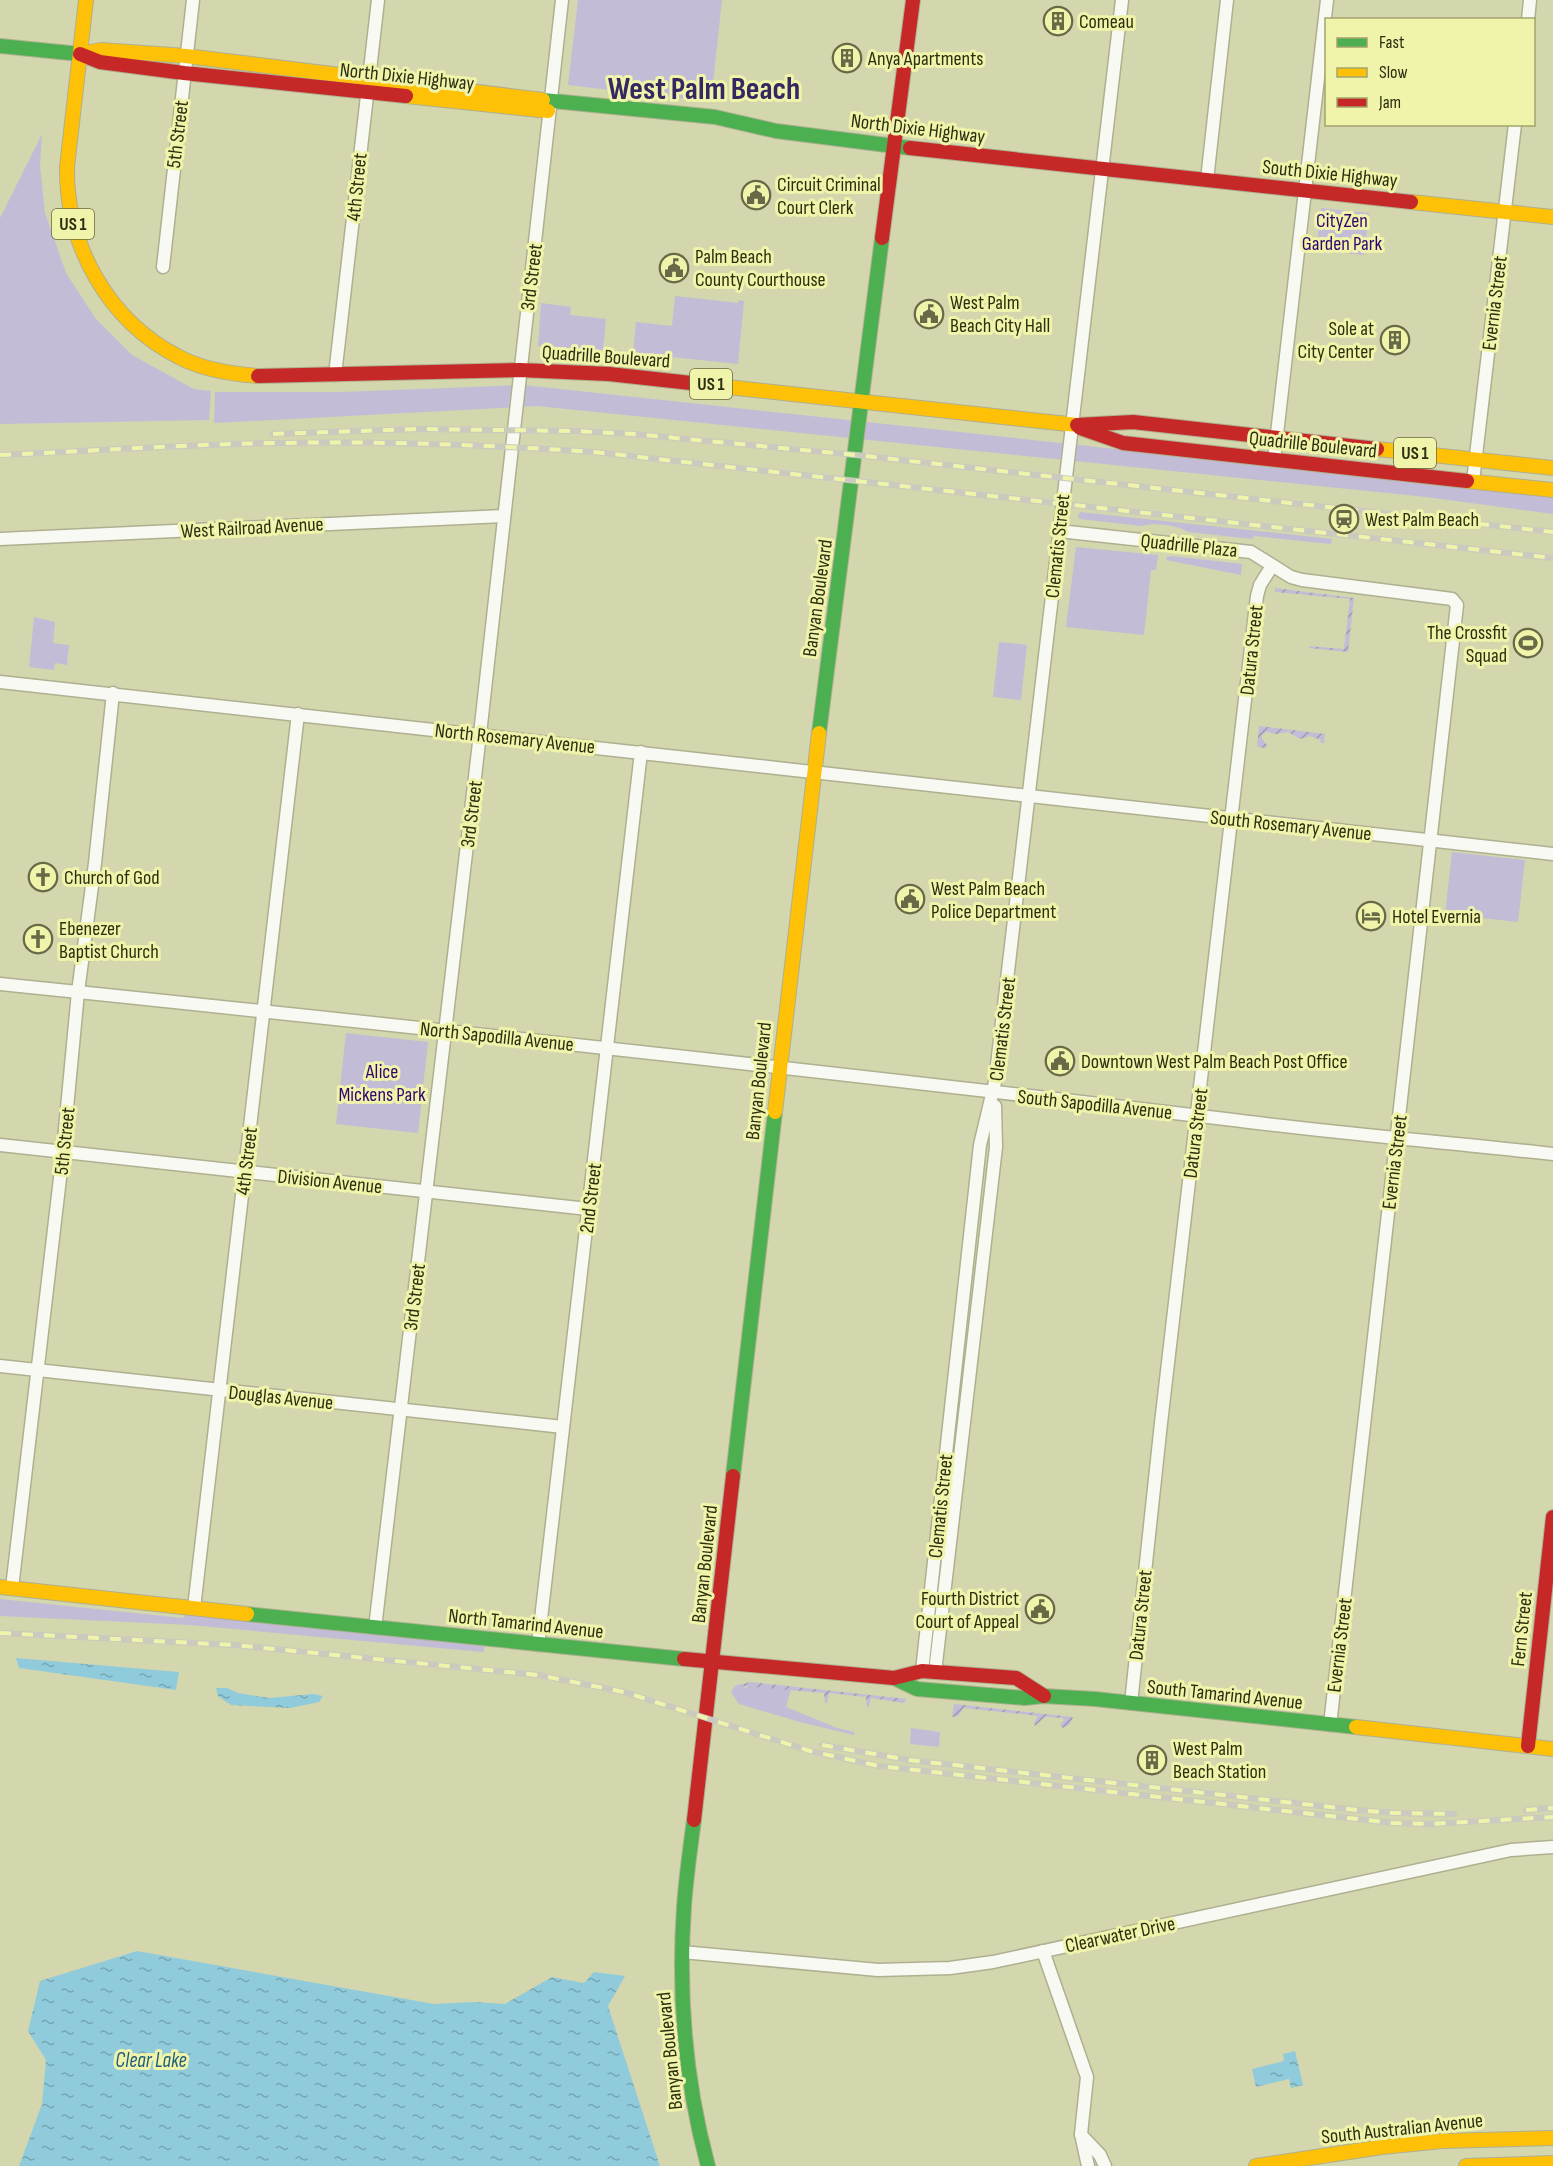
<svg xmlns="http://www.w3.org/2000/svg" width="1553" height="2166" font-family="'Sofia Sans Condensed',sans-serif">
	<defs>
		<pattern id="garden-furrows" width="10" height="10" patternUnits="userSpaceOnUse" patternTransform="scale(1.5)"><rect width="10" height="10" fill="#c3bcd7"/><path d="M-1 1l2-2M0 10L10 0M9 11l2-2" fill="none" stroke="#9f99ad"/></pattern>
		<pattern id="water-ripples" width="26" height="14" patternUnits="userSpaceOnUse" patternTransform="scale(1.5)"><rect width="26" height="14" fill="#90cbdc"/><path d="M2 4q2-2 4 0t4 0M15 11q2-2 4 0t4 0" fill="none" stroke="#76a5b1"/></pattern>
	</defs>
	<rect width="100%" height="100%" fill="#d4d6ae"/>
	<g fill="#c3bcd7">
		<polygon points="578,0 722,0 711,102 568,85"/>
		<polygon points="42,134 40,165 45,213 66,273 96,319 132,355 194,389 211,391 209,420 0,424 0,218"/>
		<polygon points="1321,208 1369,213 1364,255 1316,250"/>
		<polygon points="675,296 738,303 739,300 744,301 738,364 633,353 636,322 672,326"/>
		<polygon points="541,303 571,307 570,315 606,319 603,350 538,346"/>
		<polygon points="523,385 1553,496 1553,514 1426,497 537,406 214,423 215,392 342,392"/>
		<path d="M1080 512 1332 539 1331 544 1254 536 1252 539 1188 532C1178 525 1153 522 1141 526L1080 519 1078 516Z"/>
		<polygon points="1076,547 1158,555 1156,570 1151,570 1144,635 1066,627"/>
		<polygon points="1172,556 1242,564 1241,575 1166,560 1167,557"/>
		<polygon points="34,617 55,622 53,643 69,645 67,665 55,663 54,670 29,667"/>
		<polygon points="999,642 1027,645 1021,700 993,697"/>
		<polygon points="1452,852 1525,860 1518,922 1445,914"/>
		<polygon points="346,1033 428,1042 418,1133 336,1124"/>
		<polygon points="0,1599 183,1618 186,1613 485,1646 483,1652 190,1625 0,1616"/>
		<polygon points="740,1684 742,1684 745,1688 751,1685 791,1689 786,1707 837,1728 854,1732 854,1735 800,1722 739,1704 731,1692 735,1686"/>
		<polygon points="911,1728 940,1732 939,1747 910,1744"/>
	</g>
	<g fill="url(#garden-furrows)">
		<polygon points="1275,588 1354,598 1348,652 1309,648 1309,646 1344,649 1350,599 1275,592"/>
		<polygon points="1259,726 1325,734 1324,743 1320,743 1321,740 1310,736 1300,739 1288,732 1276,734 1267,732 1262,735 1262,739 1267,745 1266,748 1257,747"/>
		<polygon points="751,1682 907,1699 904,1703 871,1698 869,1706 867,1708 866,1697 829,1693 827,1703 825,1703 824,1693 743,1686 742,1684"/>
		<polygon points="954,1704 1072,1717 1073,1718 1069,1725 1063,1728 1060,1725 1064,1720 1063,1718 1045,1717 1035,1726 1034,1723 1038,1716 964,1708 958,1716 952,1717"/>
	</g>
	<g fill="url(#water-ripples)">
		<polygon points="16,1658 179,1672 176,1690 19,1668"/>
		<polygon points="216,1688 227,1688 238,1693 269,1698 313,1694 323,1696 319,1702 290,1708 231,1705 218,1696"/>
		<polygon points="137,1951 434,2004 474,2002 505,2004 552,1977 584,1983 594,1972 625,1976 608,2006 660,2166 19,2166 42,2104 46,2060 28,2031 40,1981"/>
		<polygon points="1295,2051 1303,2085 1291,2088 1289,2079 1256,2087 1252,2069 1284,2061 1283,2054"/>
	</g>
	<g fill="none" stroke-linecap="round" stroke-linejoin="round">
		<g stroke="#aeb08f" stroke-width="15">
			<g id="street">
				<polyline points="1528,20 1530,0"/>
				<polyline points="1207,180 1227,0"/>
				<polyline points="163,267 193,0"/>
				<polyline points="335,375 378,0"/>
				<polyline points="1274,460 1327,0"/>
				<polyline points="1473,481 1515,124"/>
				<polyline points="1059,531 1251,552 1291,577 1302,580 1452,599 1457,605 1330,1725"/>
				<polyline points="0,539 504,516"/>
				<polyline points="0,682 1553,854"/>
				<path d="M0 984C409 1026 817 1070 1225 1119 1334 1133 1444 1142 1553 1154"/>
				<polyline points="0,1145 588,1209"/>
				<polyline points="0,1366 563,1427"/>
				<polyline points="12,1588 62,1161 78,992 95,863 113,693"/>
				<polyline points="194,1608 298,714"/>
				<polyline points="375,1628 480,734 562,0"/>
				<polyline points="538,1645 641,752"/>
				<polyline points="922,1671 980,1145 995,1082 1122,0"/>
				<polyline points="935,1672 996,1147 995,1106"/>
				<polyline points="1131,1703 1161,1423 1257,596 1260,585 1272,566"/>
				<polyline points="1043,1951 1087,2077 1081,2134 1088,2166"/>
				<polyline points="682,1952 878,1970 950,1968 993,1962 1511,1850 1553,1847"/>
				<polyline points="1081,2135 1100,2155 1105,2166"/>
			</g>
		</g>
		<g stroke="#aeb08f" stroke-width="16">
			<g id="fast">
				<polyline points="0,46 80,54"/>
				<polyline points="543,100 715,117 776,131 910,148"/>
				<polyline points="819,733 882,238"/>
				<polyline points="733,1476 775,1112"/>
				<polyline points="247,1614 684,1659"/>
				<polyline points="894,1678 917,1689 1025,1698 1044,1696 1095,1699 1356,1727"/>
				<path d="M694 1820C690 1849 686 1878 684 1907 678 1994 685 2081 708 2166"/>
			</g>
		</g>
		<g stroke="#aeb08f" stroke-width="16">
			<g id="slow">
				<path d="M86 0 67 167C66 245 108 321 179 357 203 370 231 374 258 376"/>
				<polyline points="80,54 101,50 186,56 543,100"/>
				<polyline points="406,96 548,111"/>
				<polyline points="1411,202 1553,217"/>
				<polyline points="718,386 1077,425"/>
				<polyline points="1377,449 1553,468"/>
				<polyline points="1467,481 1553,490"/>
				<polyline points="775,1112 819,733"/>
				<polyline points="0,1587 247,1614"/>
				<polyline points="1356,1727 1553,1749"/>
				<polyline points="1256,2166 1382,2147 1442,2141 1553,2138"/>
				<polyline points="1466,2166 1553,2163"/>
			</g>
		</g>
		<g stroke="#aeb08f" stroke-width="16">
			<g id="jam">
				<polyline points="80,54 100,62 184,73 406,96"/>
				<polyline points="910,148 1411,202"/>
				<polyline points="882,238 913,0"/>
				<polyline points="258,376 520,370 609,374 718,386"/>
				<polyline points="1077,425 1133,422 1377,449"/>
				<polyline points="1080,428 1123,443 1467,481"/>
				<polyline points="684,1659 894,1678 922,1671 1016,1678 1044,1696"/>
				<polyline points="1528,1746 1553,1517"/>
				<polyline points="694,1820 733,1476"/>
			</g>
		</g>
		<use href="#street" stroke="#f9f9f3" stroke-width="12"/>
		<use href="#fast" stroke="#4caf50" stroke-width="14"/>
		<use href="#slow" stroke="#ffc107" stroke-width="14"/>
		<use href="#jam" stroke="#c62828" stroke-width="14"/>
		<g stroke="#cacabe" stroke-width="6">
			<g id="rail">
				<polyline points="273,434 419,429 575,431 633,434 856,455 1553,532"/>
				<path d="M0 455C94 451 187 444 281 443 386 441 489 445 594 452L1553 558"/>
				<polyline points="0,1633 234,1645 538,1675 624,1692 810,1751 879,1766 1393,1823 1429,1824 1553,1817"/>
				<polyline points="822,1745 909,1760 1357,1810 1394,1813 1454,1814"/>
				<polyline points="1526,1810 1553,1808"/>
			</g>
		</g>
		<use href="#rail" stroke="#f0f4aa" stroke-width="4" stroke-dasharray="11" stroke-linecap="butt"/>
	</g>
	<defs>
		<g id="building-ring" transform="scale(1.5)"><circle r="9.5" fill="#f0f4aa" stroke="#676947" stroke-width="1.5"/><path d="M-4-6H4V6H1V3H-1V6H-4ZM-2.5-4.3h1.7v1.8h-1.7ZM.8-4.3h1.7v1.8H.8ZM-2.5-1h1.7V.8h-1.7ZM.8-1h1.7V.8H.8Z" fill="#676947"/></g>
		<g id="civic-ring" transform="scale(1.5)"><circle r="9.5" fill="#f0f4aa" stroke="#676947" stroke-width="1.5"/><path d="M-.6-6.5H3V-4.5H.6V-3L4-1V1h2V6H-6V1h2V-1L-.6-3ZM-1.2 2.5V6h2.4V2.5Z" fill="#676947"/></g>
		<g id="station-ring" transform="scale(1.5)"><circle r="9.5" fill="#f0f4aa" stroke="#676947" stroke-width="1.5"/><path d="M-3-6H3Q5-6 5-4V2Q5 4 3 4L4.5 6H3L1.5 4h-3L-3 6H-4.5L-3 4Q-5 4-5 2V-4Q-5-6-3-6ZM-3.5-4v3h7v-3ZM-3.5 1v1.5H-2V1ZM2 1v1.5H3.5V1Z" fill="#676947"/></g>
		<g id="stadium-ring" transform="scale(1.5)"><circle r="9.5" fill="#f0f4aa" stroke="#676947" stroke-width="1.5"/><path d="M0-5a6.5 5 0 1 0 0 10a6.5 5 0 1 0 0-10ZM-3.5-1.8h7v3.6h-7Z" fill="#676947"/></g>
		<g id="church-ring" transform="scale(1.5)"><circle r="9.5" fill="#f0f4aa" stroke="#676947" stroke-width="1.5"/><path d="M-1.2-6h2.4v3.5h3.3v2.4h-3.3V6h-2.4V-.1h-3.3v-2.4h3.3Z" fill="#676947"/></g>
		<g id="hotel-ring" transform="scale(1.5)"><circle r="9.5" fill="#f0f4aa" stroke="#676947" stroke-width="1.5"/><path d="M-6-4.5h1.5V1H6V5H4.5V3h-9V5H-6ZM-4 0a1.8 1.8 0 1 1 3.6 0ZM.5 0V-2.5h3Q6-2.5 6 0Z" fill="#676947"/></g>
	</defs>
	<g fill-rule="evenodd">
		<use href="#building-ring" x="1058" y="21"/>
		<use href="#building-ring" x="847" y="58"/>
		<use href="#civic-ring" x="756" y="195"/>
		<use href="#civic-ring" x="674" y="268"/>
		<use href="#civic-ring" x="929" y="314"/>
		<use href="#building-ring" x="1395" y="340"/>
		<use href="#station-ring" x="1344" y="519"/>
		<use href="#stadium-ring" x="1528" y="643"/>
		<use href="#church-ring" x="43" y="877"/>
		<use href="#civic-ring" x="910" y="899"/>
		<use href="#hotel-ring" x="1371" y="916"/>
		<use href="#church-ring" x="38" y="939"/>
		<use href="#civic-ring" x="1060" y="1061"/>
		<use href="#civic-ring" x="1040" y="1609"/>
		<use href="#building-ring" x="1152" y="1760"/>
	</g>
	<g text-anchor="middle" stroke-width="6" stroke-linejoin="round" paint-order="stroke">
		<g fill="#f0f4aa" stroke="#67693e" stroke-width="1.5">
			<rect x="52" y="209" width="42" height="30" rx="4.5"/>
			<rect x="690" y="369" width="42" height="30" rx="4.5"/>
			<rect x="1394" y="438" width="42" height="30" rx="4.5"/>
		</g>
		<g font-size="18" font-weight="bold" fill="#2c2e0f">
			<text x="73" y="230">US 1</text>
			<text x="711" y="390">US 1</text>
			<text x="1415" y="459">US 1</text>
		</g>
		<g font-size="20" fill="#2c2e0f" stroke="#f0f4aa" text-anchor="start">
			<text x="1079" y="28">Comeau</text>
			<text x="868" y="65">Anya Apartments</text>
			<text x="777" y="191">Circuit Criminal<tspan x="777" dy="23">Court Clerk</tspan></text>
			<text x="695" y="263">Palm Beach<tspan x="695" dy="23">County Courthouse</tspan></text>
			<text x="950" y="309">West Palm<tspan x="950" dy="23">Beach City Hall</tspan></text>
			<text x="1374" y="335" text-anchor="end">Sole at<tspan x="1374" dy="23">City Center</tspan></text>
			<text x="1365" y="526">West Palm Beach</text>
			<text x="1507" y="639" text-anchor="end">The Crossfit<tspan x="1507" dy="23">Squad</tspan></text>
			<text x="64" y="884">Church of God</text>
			<text x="931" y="895">West Palm Beach<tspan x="931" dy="23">Police Department</tspan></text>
			<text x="1392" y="923">Hotel Evernia</text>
			<text x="59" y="935">Ebenezer<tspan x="59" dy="23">Baptist Church</tspan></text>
			<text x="1081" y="1068">Downtown West Palm Beach Post Office</text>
			<text x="1019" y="1605" text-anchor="end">Fourth District<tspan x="1019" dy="23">Court of Appeal</tspan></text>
			<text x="1173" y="1755">West Palm<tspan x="1173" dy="23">Beach Station</tspan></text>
		</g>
		<g font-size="20" fill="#2c2e0f" stroke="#f0f4aa">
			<text transform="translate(407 76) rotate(6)" y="7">North Dixie Highway</text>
			<text transform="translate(918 128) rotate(7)" y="7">North Dixie Highway</text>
			<text transform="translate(177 134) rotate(-83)" y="7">5th Street</text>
			<text transform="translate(1330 173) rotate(6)" y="7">South Dixie Highway</text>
			<text transform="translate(356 187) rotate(-84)" y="7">4th Street</text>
			<text transform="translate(531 277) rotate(-83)" y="7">3rd Street</text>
			<text transform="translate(1494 303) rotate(-83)" y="7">Evernia Street</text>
			<text transform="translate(606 356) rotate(4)" y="7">Quadrille Boulevard</text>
			<text transform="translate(1313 444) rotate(6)" y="7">Quadrille Boulevard</text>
			<text transform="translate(252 527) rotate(-3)" y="7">West Railroad Avenue</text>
			<text transform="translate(1189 545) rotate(6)" y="7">Quadrille Plaza</text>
			<text transform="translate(1057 546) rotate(-84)" y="7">Clematis Street</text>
			<text transform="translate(817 598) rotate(-82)" y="7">Banyan Boulevard</text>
			<text transform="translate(1251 650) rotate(-84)" y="7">Datura Street</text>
			<text transform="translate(515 738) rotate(6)" y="7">North Rosemary Avenue</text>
			<text transform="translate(471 814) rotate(-83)" y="7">3rd Street</text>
			<text transform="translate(1291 825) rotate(6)" y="7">South Rosemary Avenue</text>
			<text transform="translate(1002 1029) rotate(-83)" y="7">Clematis Street</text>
			<text transform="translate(497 1036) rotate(6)" y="7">North Sapodilla Avenue</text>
			<text transform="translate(758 1081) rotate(-84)" y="7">Banyan Boulevard</text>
			<text transform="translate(1095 1104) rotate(6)" y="7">South Sapodilla Avenue</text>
			<text transform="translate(1195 1133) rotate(-83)" y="7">Datura Street</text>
			<text transform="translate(64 1141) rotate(-84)" y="7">5th Street</text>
			<text transform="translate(246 1161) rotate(-83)" y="7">4th Street</text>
			<text transform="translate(1394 1162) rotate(-83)" y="7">Evernia Street</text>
			<text transform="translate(330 1181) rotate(6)" y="7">Division Avenue</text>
			<text transform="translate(590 1198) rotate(-83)" y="7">2nd Street</text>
			<text transform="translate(414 1297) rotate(-83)" y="7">3rd Street</text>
			<text transform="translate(281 1397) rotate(6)" y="7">Douglas Avenue</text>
			<text transform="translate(940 1506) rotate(-84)" y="7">Clematis Street</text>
			<text transform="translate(704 1564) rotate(-84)" y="7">Banyan Boulevard</text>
			<text transform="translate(1140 1615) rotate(-84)" y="7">Datura Street</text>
			<text transform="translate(526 1623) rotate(6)" y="7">North Tamarind Avenue</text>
			<text transform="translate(1521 1629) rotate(-84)" y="7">Fern Street</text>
			<text transform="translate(1339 1645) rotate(-83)" y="7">Evernia Street</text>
			<text transform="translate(1225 1694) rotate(6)" y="7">South Tamarind Avenue</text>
			<text transform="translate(1120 1934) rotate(-12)" y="7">Clearwater Drive</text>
			<text transform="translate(669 2051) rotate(-96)" y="7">Banyan Boulevard</text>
			<text transform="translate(1402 2128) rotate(-6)" y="7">South Australian Avenue</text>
		</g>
		<g font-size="20" fill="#310470" stroke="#f0f4aa">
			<text x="1342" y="227">CityZen<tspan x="1342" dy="23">Garden Park</tspan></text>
			<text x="382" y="1078">Alice<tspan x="382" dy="23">Mickens Park</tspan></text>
		</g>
		<g font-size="21" font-style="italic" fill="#1f5f7c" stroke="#f0f4aa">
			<text x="151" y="2067">Clear Lake</text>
		</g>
		<g font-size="32" font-weight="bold" fill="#352761" stroke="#f0f4aa">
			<text x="704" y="99">West Palm Beach</text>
		</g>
	</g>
	<rect x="1325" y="18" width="210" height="108" fill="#f0f4aa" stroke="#a2a56c" stroke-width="1.5"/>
	<rect x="1337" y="38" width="30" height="9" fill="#4caf50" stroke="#a2a56c" stroke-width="1.5"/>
	<text x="1379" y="48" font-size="18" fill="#2c2e0f">Fast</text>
	<rect x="1337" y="68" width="30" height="9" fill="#ffc107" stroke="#a2a56c" stroke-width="1.5"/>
	<text x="1379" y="78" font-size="18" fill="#2c2e0f">Slow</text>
	<rect x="1337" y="98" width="30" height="9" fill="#c62828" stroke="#a2a56c" stroke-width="1.5"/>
	<text x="1379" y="108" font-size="18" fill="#2c2e0f">Jam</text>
</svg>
